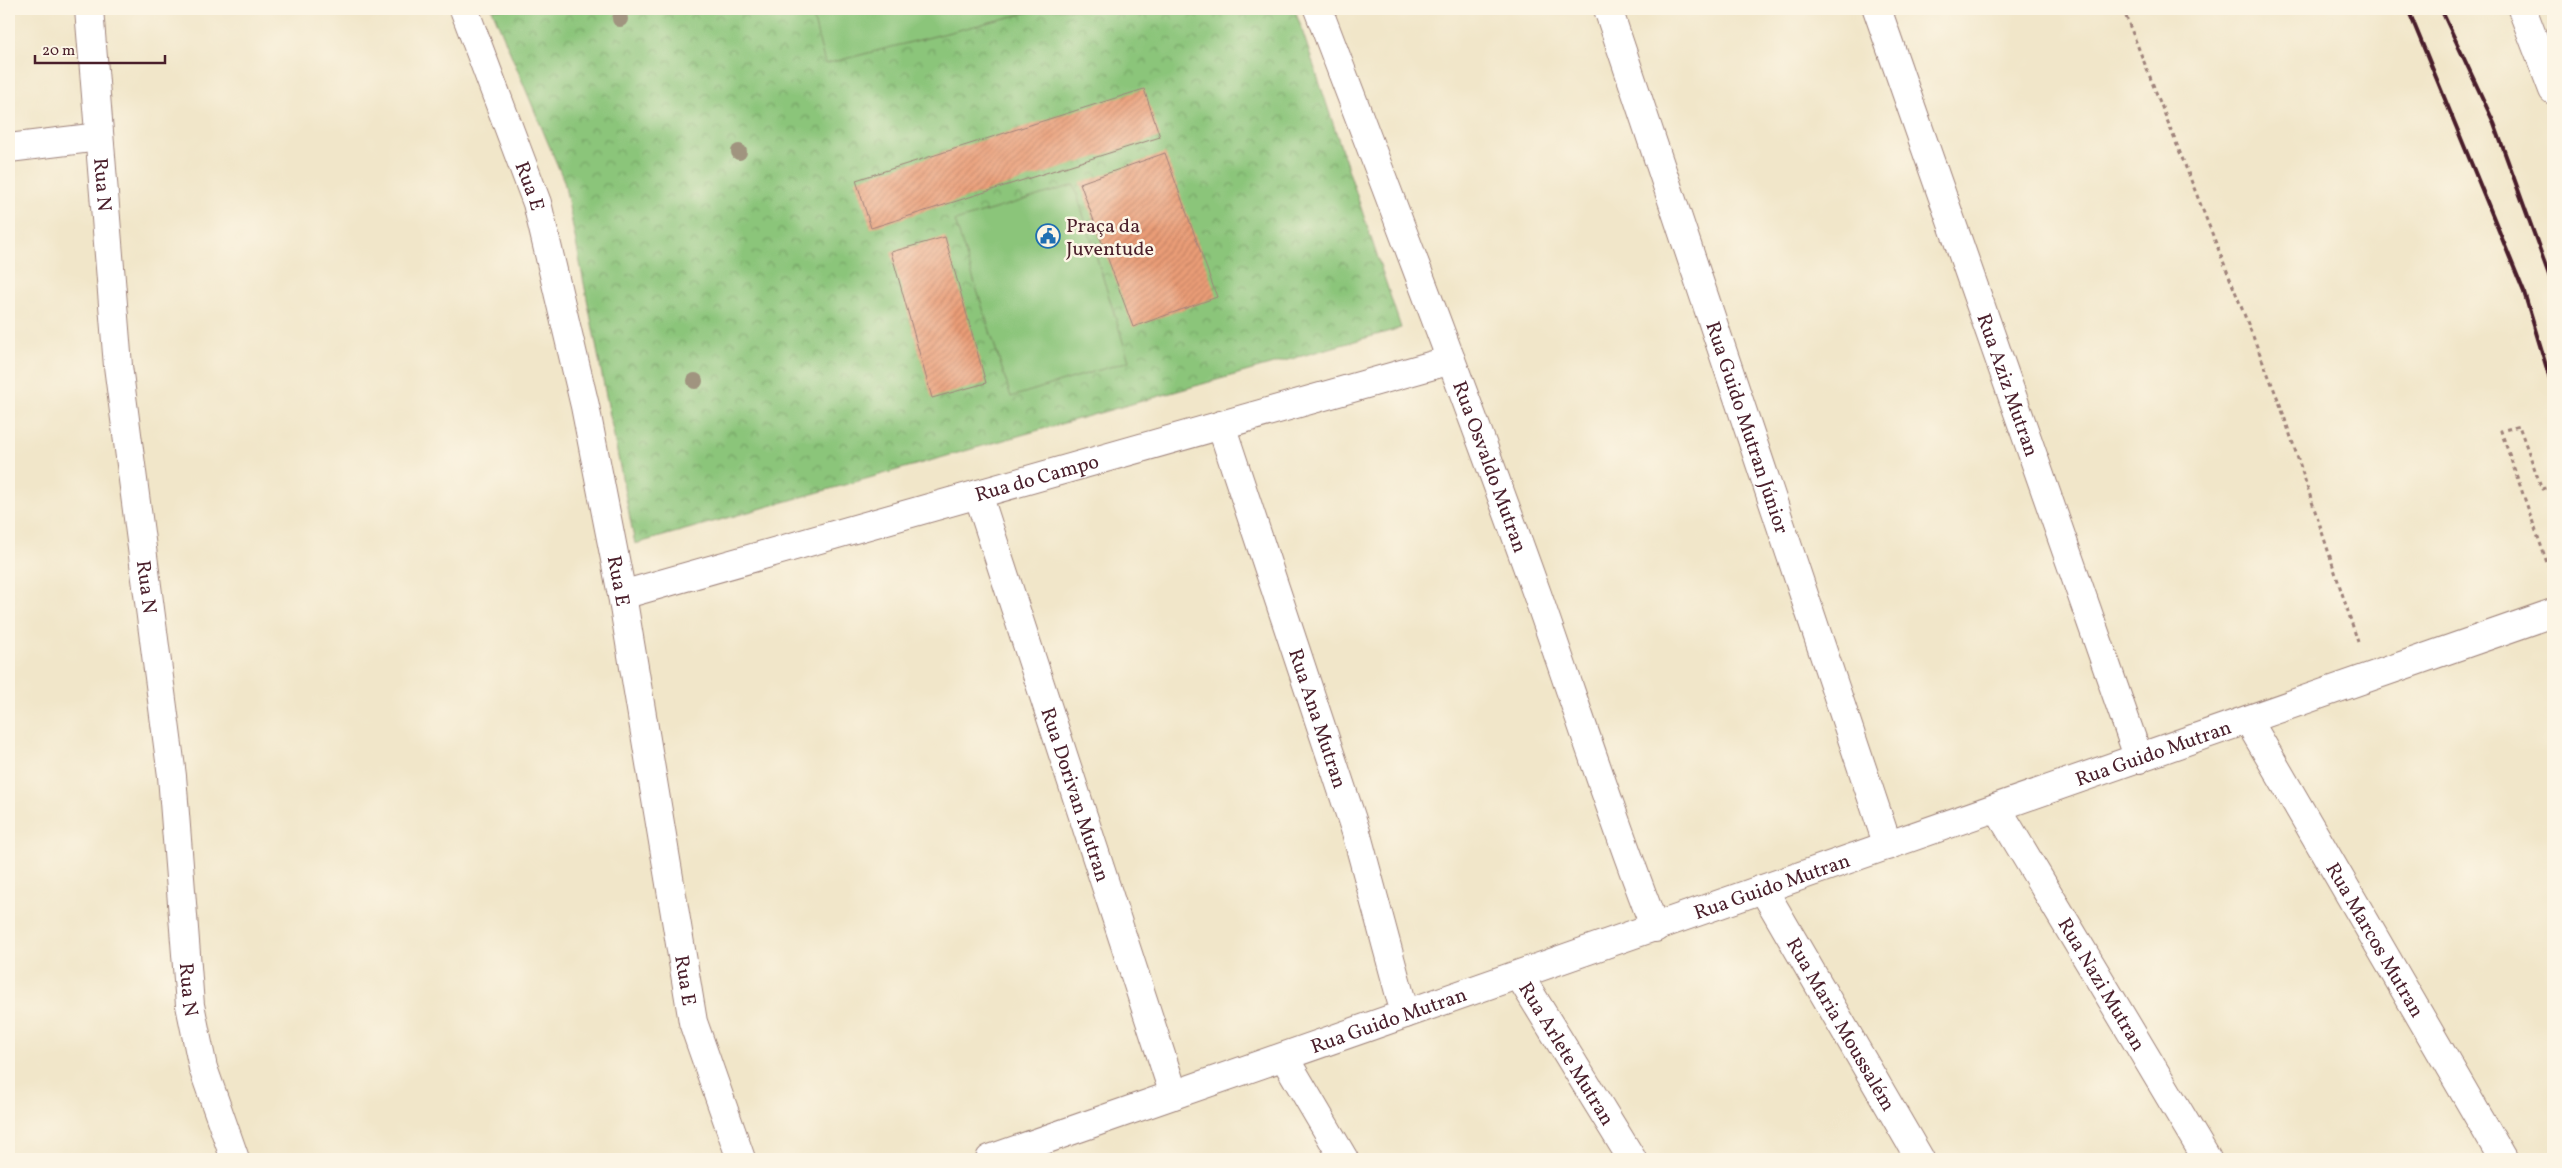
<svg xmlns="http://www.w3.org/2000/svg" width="2562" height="1168" font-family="Vollkorn,serif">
	<defs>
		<pattern id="park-crowns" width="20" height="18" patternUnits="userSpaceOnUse" patternTransform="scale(1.25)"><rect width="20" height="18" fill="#8bc57a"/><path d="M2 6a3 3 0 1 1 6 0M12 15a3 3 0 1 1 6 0" fill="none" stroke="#749f64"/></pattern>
		<pattern id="building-hatch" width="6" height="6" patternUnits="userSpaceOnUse" patternTransform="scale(1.25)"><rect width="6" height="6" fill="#ea9d77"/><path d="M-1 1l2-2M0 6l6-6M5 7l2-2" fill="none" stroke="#c07f62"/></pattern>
	</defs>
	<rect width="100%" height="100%" fill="#fcf5e5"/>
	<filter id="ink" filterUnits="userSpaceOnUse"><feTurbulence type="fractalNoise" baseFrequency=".02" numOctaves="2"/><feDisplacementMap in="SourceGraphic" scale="10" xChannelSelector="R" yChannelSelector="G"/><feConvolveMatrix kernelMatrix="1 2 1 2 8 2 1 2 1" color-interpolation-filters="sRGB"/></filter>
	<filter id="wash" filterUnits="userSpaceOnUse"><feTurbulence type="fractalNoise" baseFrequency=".0096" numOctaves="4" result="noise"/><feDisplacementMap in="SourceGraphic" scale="20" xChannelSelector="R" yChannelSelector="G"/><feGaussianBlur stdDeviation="1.12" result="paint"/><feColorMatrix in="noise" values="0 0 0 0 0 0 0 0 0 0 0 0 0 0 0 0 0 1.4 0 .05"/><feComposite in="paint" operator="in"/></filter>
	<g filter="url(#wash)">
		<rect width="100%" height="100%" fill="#f1e6c9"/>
		<polygon fill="url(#park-crowns)" stroke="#6a7252" points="492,9 1295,9 1401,328 635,544 564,181"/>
		<g fill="#8bc57a" stroke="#6a7252">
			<polygon points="811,9 1041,9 825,64"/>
			<polygon points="1074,185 1129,361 1011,397 955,221"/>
		</g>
		<g id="blocks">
			<g fill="url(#building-hatch)">
				<polygon points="1144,89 1160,137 871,228 856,180"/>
				<polygon points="1165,153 1217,297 1133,327 1080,183"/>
				<polygon points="945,237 986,383 932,398 891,252"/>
			</g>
		</g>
	</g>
	<g filter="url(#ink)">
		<use href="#blocks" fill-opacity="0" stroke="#9e827a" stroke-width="1"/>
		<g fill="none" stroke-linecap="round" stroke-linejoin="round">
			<g stroke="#9e827a" stroke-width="30">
				<g id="minor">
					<path id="s1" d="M89 9 118 366 172 776 190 1005 203 1068 235 1159"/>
					<path id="s2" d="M464 9 537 203 585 406 622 595 693 1022 741 1159"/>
					<path id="s3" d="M1318 9C1392 203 1467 398 1537 594 1576 705 1612 818 1655 928"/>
					<path id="s4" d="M1608 9 1888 846"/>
					<path id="s5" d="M1877 9 2139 759"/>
					<polyline points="2522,9 2553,90"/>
					<polyline points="9,148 99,137"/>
					<path id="s6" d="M1221 425 1356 832 1405 1014"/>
					<path id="s7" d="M978 494 1174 1095"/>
					<path id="s8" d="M622 595 1451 360"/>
					<path id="s9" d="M2248 720 2503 1159"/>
					<path id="s10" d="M1997 808 2207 1159"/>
					<path id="s11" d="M1763 889 1920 1159"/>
					<path id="s12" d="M1519 975 1632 1159"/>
					<polyline points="1284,1057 1344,1159"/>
					<path id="s13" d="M990 1159 2553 613"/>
				</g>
			</g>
			<g stroke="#9e827a" stroke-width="3" stroke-dasharray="4 4" stroke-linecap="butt">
				<polyline points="2123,9 2281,407 2358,642"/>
				<polyline points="2552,577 2501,431 2519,426 2542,489 2553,486"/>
			</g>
			<use href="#minor" stroke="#fff" stroke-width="28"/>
			<g stroke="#4a1f2b" stroke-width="4">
				<polyline points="2408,9 2524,292 2553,389"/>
				<polyline points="2441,9 2494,123 2553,286"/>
			</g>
		</g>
		<g fill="#a0947f">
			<circle cx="620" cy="19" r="8"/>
			<circle cx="739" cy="152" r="8"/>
			<circle cx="695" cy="381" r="8"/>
		</g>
	</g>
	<defs>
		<g id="civic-ring" transform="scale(1.25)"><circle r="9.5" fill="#fcf5e5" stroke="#1f6fb2" stroke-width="1.5"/><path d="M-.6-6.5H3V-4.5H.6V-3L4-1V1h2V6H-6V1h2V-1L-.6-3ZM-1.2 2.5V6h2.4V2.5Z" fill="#1f6fb2"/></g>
	</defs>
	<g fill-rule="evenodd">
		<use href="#civic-ring" x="1048" y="236"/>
	</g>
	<g text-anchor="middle" stroke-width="5" stroke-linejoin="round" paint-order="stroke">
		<g font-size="20" fill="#4a1f2b" stroke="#fcf5e5">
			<text dy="7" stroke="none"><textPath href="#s1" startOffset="176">Rua N</textPath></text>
			<text dy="7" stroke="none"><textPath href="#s2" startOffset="189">Rua E</textPath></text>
			<text dy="7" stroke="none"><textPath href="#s5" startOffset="398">Rua Aziz Mutran</textPath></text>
			<text dy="7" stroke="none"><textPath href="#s4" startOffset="441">Rua Guido Mutran Júnior</textPath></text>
			<text dy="7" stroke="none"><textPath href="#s3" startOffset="489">Rua Osvaldo Mutran</textPath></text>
			<text dy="7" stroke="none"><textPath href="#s8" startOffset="431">Rua do Campo</textPath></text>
			<text dy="7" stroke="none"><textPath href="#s2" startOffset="594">Rua E</textPath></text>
			<text dy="7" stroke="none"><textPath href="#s1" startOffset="581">Rua N</textPath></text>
			<text dy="7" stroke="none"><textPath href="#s6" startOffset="309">Rua Ana Mutran</textPath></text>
			<text dy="7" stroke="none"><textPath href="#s13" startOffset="1232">Rua Guido Mutran</textPath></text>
			<text dy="7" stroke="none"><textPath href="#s7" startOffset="316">Rua Dorivan Mutran</textPath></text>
			<text dy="7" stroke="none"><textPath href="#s13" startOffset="828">Rua Guido Mutran</textPath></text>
			<text dy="7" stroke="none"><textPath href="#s9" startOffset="254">Rua Marcos Mutran</textPath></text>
			<text dy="7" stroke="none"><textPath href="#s2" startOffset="999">Rua E</textPath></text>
			<text dy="7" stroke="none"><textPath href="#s10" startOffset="205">Rua Nazi Mutran</textPath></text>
			<text dy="7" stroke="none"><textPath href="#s1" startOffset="986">Rua N</textPath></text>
			<text dy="7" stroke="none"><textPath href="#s13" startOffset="422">Rua Guido Mutran</textPath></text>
			<text dy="7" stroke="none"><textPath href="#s11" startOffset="156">Rua Maria Moussalém</textPath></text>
			<text dy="7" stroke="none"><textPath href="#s12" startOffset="92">Rua Arlete Mutran</textPath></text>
		</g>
		<g font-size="20" fill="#4a1f2b" stroke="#fcf5e5" text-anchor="start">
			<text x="1066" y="232">Praça da<tspan x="1066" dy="23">Juventude</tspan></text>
		</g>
	</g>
	<rect width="2562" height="1168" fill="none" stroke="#fcf5e5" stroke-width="30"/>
	<path d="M35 55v8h130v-8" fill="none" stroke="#4a1f2b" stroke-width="2.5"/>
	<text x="42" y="55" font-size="15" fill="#4a1f2b" stroke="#fcf5e5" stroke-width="4" paint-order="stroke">20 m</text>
</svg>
